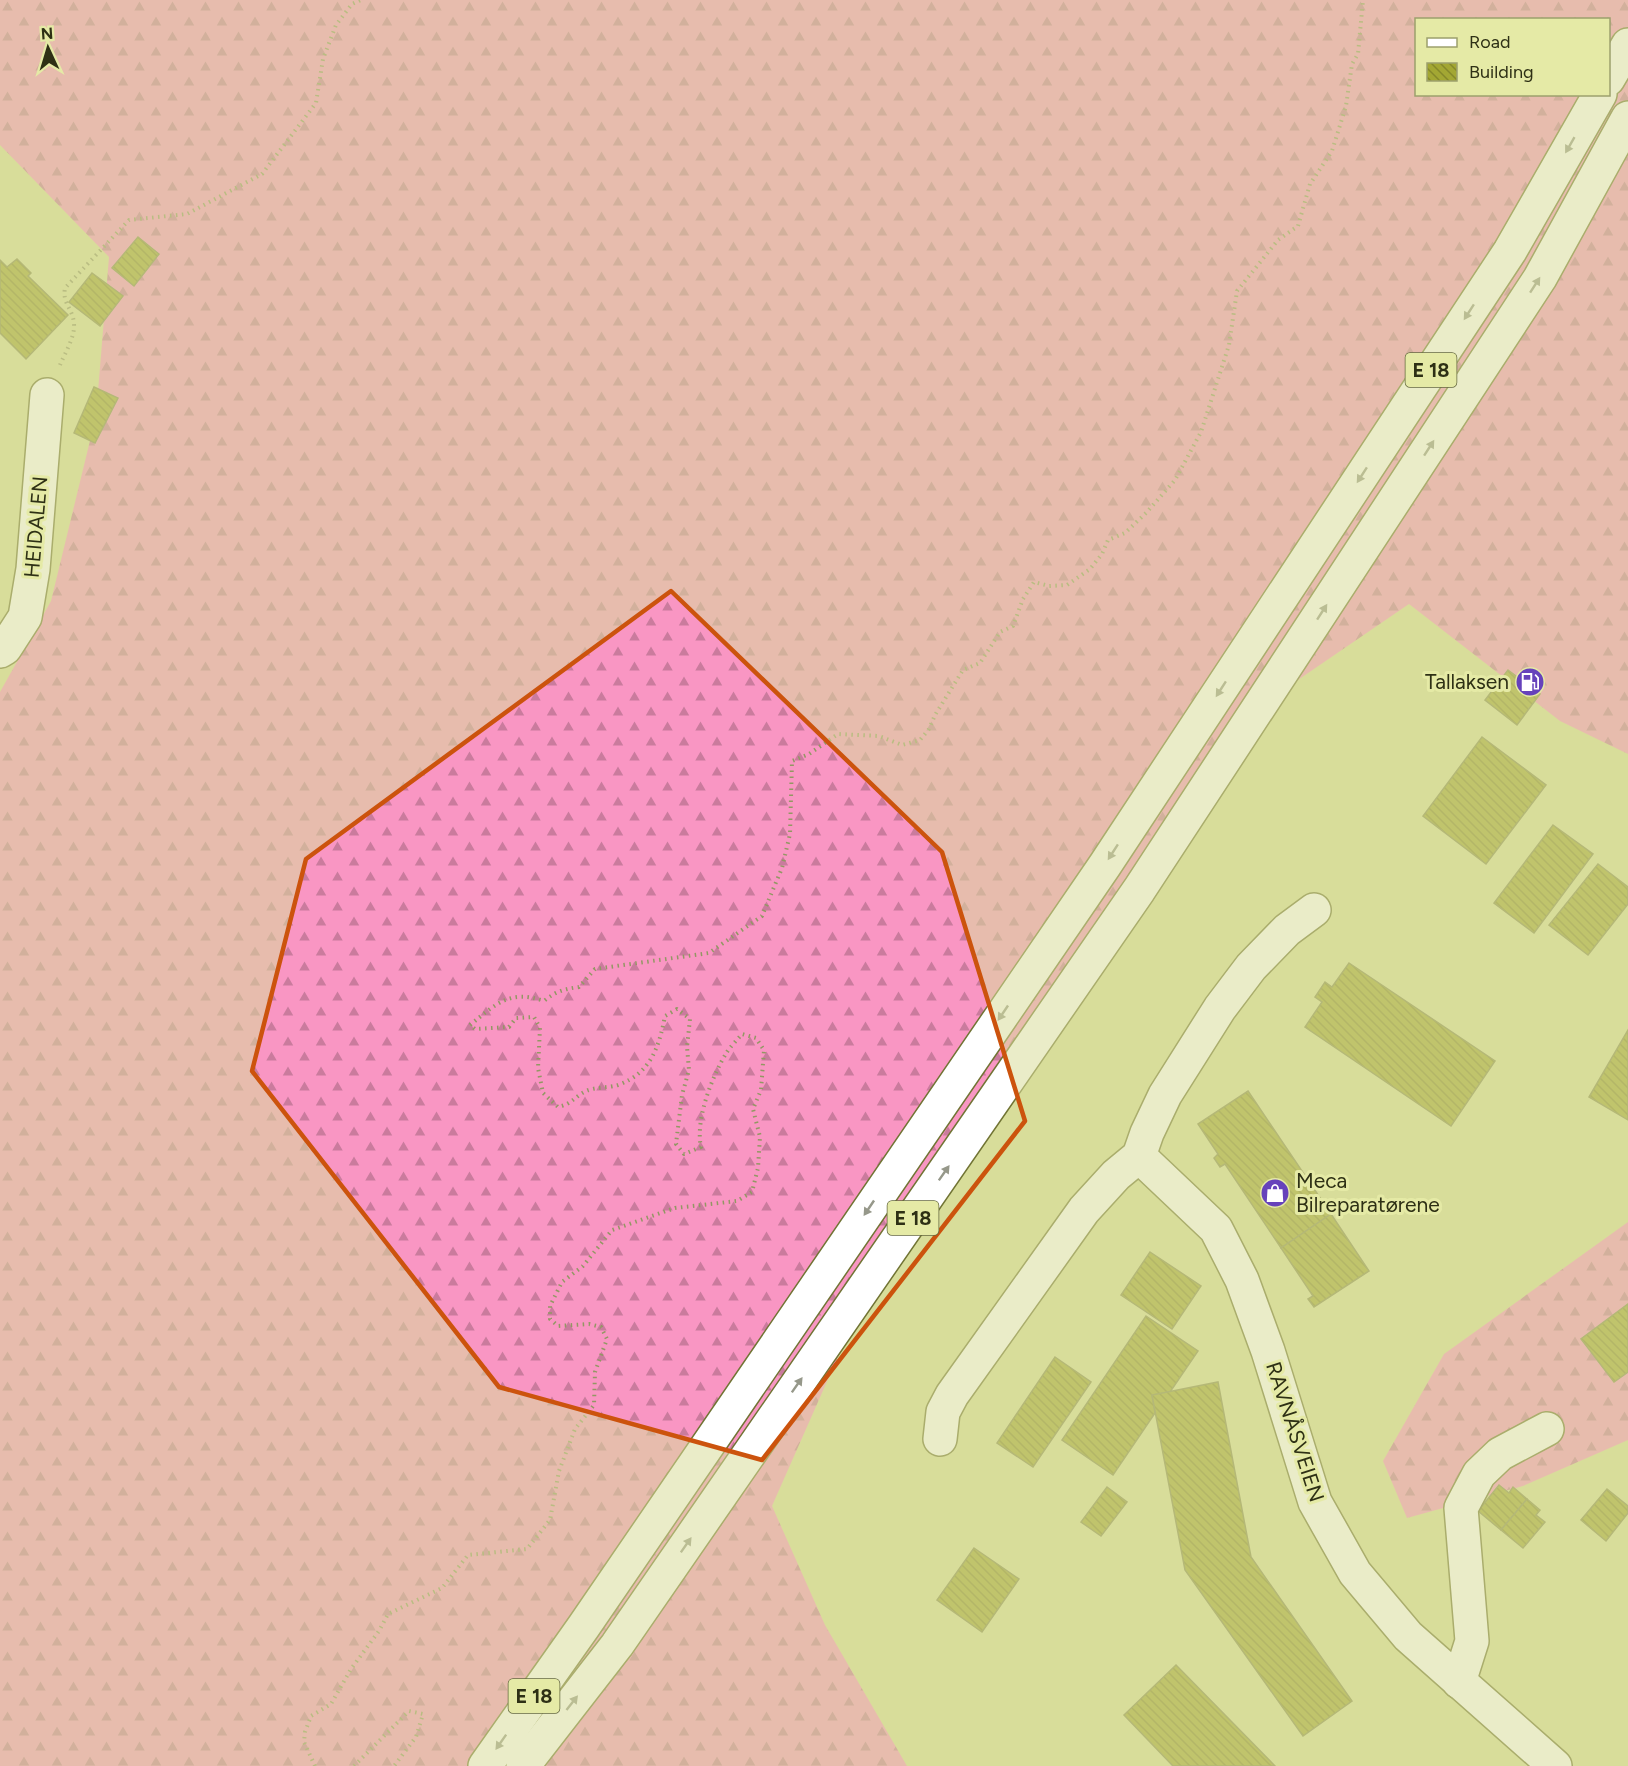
<svg xmlns="http://www.w3.org/2000/svg" width="1628" height="1766" font-family="Figtree,sans-serif">
	<defs>
		<pattern id="forest-firs" width="22" height="20" patternUnits="userSpaceOnUse" patternTransform="scale(1.5)"><rect width="22" height="20" fill="#f996c3"/><path d="M5 1l3.5 6h-7zM16 11l3.5 6h-7z" fill="#ca7b9d"/></pattern>
		<pattern id="building-back-hatch" width="6" height="6" patternUnits="userSpaceOnUse" patternTransform="scale(1.5)"><rect width="6" height="6" fill="#a3a733"/><path d="M-1 5l2 2M0 0l6 6M5-1l2 2" fill="none" stroke="#85882a"/></pattern>
	</defs>
	<rect width="100%" height="100%" fill="#d8dd9a"/>
	<g fill="url(#forest-firs)" fill-rule="evenodd">
		<path d="M0 0H1628V754L1560 721 1409 604 1273 697 848 1334 772 1506 825 1625 907 1766H0V692L51 601 96 416 109 257 0 145ZM1416 20H1608V94H1416Z"/>
		<polygon points="1628,1222 1628,1440 1523,1486 1407,1518 1383,1461 1444,1354"/>
	</g>
	<g fill="url(#building-back-hatch)" stroke="#898d4c" stroke-width="1.5">
		<polygon points="138,237 159,254 134,286 112,268"/>
		<polygon points="17,259 31,273 28,276 68,315 26,359 0,333 0,260 7,267"/>
		<polygon points="92,273 123,296 100,326 69,302"/>
		<polygon points="94,387 118,398 95,443 74,433"/>
		<polygon points="1508,670 1540,694 1517,725 1485,700"/>
		<polygon points="1482,737 1546,785 1486,864 1423,816"/>
		<polygon points="1553,825 1593,854 1534,933 1494,903"/>
		<polygon points="1598,864 1628,887 1628,904 1588,955 1549,925"/>
		<polygon points="1349,963 1495,1061 1451,1126 1305,1027 1322,1002 1315,997 1325,982 1332,987"/>
		<polygon points="1628,1030 1628,1120 1589,1097"/>
		<polygon points="1248,1091 1331,1214 1281,1248 1225,1164 1220,1167 1214,1158 1218,1154 1198,1124"/>
		<polygon points="1331,1214 1369,1271 1314,1307 1308,1299 1313,1296 1281,1248"/>
		<polygon points="1150,1252 1201,1286 1172,1329 1121,1295"/>
		<polygon points="1628,1304 1628,1372 1614,1382 1581,1339"/>
		<polygon points="1146,1316 1198,1351 1170,1392 1152,1395 1155,1413 1113,1475 1062,1440"/>
		<polygon points="1055,1357 1091,1382 1033,1467 997,1443"/>
		<polygon points="1218,1382 1251,1557 1352,1701 1303,1736 1185,1570 1152,1395"/>
		<polygon points="1499,1485 1509,1493 1513,1487 1527,1499 1501,1530 1478,1511"/>
		<polygon points="1107,1487 1127,1502 1101,1536 1081,1522"/>
		<polygon points="1607,1489 1628,1506 1628,1513 1606,1541 1581,1520"/>
		<polygon points="1527,1499 1540,1510 1536,1515 1545,1522 1523,1548 1501,1530"/>
		<polygon points="974,1548 1019,1579 982,1632 937,1600"/>
		<polygon points="1176,1665 1275,1766 1173,1766 1124,1715"/>
	</g>
	<g fill="none" stroke-linecap="round" stroke-linejoin="round">
		<g stroke="#717434" stroke-width="36">
			<g id="minor">
				<polyline points="0,651 5,648 25,617 33,569 47,395"/>
				<polyline points="1139,1156 1216,1229 1242,1280 1268,1351 1315,1502 1355,1573 1408,1636 1555,1766"/>
				<polyline points="940,1439 943,1412 952,1395 1084,1210 1116,1175 1139,1156 1147,1133 1165,1095 1220,1008 1251,967 1287,930 1314,910"/>
				<polyline points="1459,1682 1472,1641 1461,1508 1479,1474 1500,1454 1547,1429"/>
			</g>
		</g>
		<g stroke="#717434" stroke-width="36">
			<g id="highway">
				<polyline points="1608,79 1628,45"/>
				<polyline points="485,1766 584,1626 1105,865 1510,251 1600,94"/>
				<polyline points="523,1766 617,1645 1139,890 1540,278 1628,118"/>
			</g>
		</g>
		<g stroke="#939764" stroke-width="4" stroke-dasharray="1.5 4.5" stroke-linecap="butt">
			<path d="M60 365C65 353 75 337 74 324 73 308 62 304 65 288L129 220 187 214 262 174 316 103 323 59 336 25 352 4 361 0"/>
			<path d="M315 1766 304 1742 305 1732 311 1716 331 1704 351 1669 379 1631 388 1614 442 1588 468 1555 527 1549 550 1520 559 1471 575 1429 594 1405 595 1372 607 1339 601 1327 589 1324 558 1326 550 1319V1306L562 1282 583 1266 612 1230 675 1208 737 1201 752 1192 758 1168 760 1137 753 1109 761 1090 764 1050 756 1038 742 1034C737 1040 731 1046 727 1052 712 1076 695 1120 701 1147L684 1154 676 1144 682 1095 689 1070 687 1047 690 1019 677 1009 665 1016C659 1047 651 1073 618 1085 608 1088 595 1087 586 1091 574 1097 572 1104 558 1107L543 1093 538 1068 540 1028 534 1017 516 1018 509 1027 475 1029 470 1025C496 1004 510 989 544 1001 556 991 565 989 579 987L595 969 709 953 762 916 782 868 790 834 792 761 809 754 838 734 879 736 902 745 920 740 929 729 935 715 963 670 980 663 1000 632 1013 626 1023 599 1034 582 1049 586 1067 585 1090 569 1102 554 1108 540 1125 533 1146 513 1175 480 1201 432 1229 345 1237 291 1278 240 1298 226 1310 184 1332 151 1346 106 1352 64 1358 54 1363 0"/>
			<polyline points="354,1766 409,1711 423,1714 416,1737 394,1766"/>
		</g>
		<use href="#minor" stroke="#fff" stroke-width="33"/>
		<use href="#highway" stroke="#fff" stroke-width="33"/>
	</g>
	<defs><path id="oneway-solid" d="M-6-.8H1V-3.2L6.5 0L1 3.2V.8H-6Z" transform="scale(1.5)"/></defs>
	<g fill="#96988a">
		<use href="#oneway-solid" transform="translate(1570 145) rotate(120)"/>
		<use href="#oneway-solid" transform="translate(1535 285) rotate(-57)"/>
		<use href="#oneway-solid" transform="translate(1469 312) rotate(123)"/>
		<use href="#oneway-solid" transform="translate(1429 448) rotate(-57)"/>
		<use href="#oneway-solid" transform="translate(1362 475) rotate(123)"/>
		<use href="#oneway-solid" transform="translate(1322 612) rotate(-57)"/>
		<use href="#oneway-solid" transform="translate(1221 689) rotate(123)"/>
		<use href="#oneway-solid" transform="translate(1113 852) rotate(123)"/>
		<use href="#oneway-solid" transform="translate(1003 1013) rotate(124)"/>
		<use href="#oneway-solid" transform="translate(944 1173) rotate(-55)"/>
		<use href="#oneway-solid" transform="translate(869 1208) rotate(124)"/>
		<use href="#oneway-solid" transform="translate(797 1385) rotate(-55)"/>
		<use href="#oneway-solid" transform="translate(686 1545) rotate(-55)"/>
		<use href="#oneway-solid" transform="translate(572 1703) rotate(-52)"/>
		<use href="#oneway-solid" transform="translate(501 1742) rotate(125)"/>
	</g>
	<path d="M0 0H1628V1766H0ZM671 591 942 852 1025 1121 762 1460 499 1387 252 1071 306 859Z" fill="#d8dd9a" fill-opacity=".55" fill-rule="evenodd"/>
	<path fill="none" stroke="#cc530d" stroke-width="4.5" stroke-linejoin="round" d="M671 591 942 852 1025 1121 762 1460 499 1387 252 1071 306 859Z"/>
	<defs>
		<g id="fuel-disc" transform="scale(1.5)"><circle r="9.5" fill="#6642bb" stroke="#e5eaa6"/><path d="M-5.5-6h7V0h2V4h1.3V-2.5L3-4.5l.8-.8L6-3V5H2.5V1h-1V6h-7ZM-4.2-4.7v3.2H.2V-4.7Z" fill="#fff"/></g>
		<g id="shop-disc" transform="scale(1.5)"><circle r="9.5" fill="#6642bb" stroke="#e5eaa6"/><path d="M-5-2.5h2.3a2.7 3.5 0 0 1 5.4 0H5L5.5 6h-11ZM-1.5-2.5h3a1.5 2.3 0 0 0-3 0Z" fill="#fff"/></g>
	</defs>
	<g fill-rule="evenodd">
		<use href="#fuel-disc" x="1530" y="682"/>
		<use href="#shop-disc" x="1275" y="1193"/>
	</g>
	<g text-anchor="middle" stroke-width="6" stroke-linejoin="round" paint-order="stroke">
		<g fill="#e5eaa6" stroke="#656840" stroke-width="1.5">
			<rect x="1405.5" y="353" width="51" height="34" rx="4.5"/>
			<rect x="887.5" y="1201" width="51" height="34" rx="4.5"/>
			<rect x="508.5" y="1679" width="51" height="34" rx="4.5"/>
		</g>
		<g font-size="20" font-weight="bold" fill="#2e3015">
			<text x="1431" y="377">E 18</text>
			<text x="913" y="1225">E 18</text>
			<text x="534" y="1703">E 18</text>
		</g>
		<g font-size="21" fill="#2e3015" stroke="#e5eaa6">
			<text transform="translate(36 527) rotate(-85)" y="7">HEIDALEN</text>
			<text transform="translate(1295 1432) rotate(72)" y="7">RAVNÅSVEIEN</text>
		</g>
		<g font-size="21" fill="#2e3015" stroke="#e5eaa6" text-anchor="end">
			<text x="1509" y="689">Tallaksen</text>
			<text x="1296" y="1188" text-anchor="start">Meca<tspan x="1296" dy="24">Bilreparatørene</tspan></text>
		</g>
	</g>
	<rect x="1415" y="18" width="195" height="78" fill="#e5eaa6" stroke="#9ca06c" stroke-width="1.5"/>
	<rect x="1427" y="38" width="30" height="9" fill="#ffffff" stroke="#9ca06c" stroke-width="1.5"/>
	<text x="1469" y="48" font-size="18" fill="#2e3015">Road</text>
	<rect x="1427" y="63" width="30" height="18" fill="url(#building-back-hatch)" stroke="#9ca06c" stroke-width="1.5"/>
	<text x="1469" y="78" font-size="18" fill="#2e3015">Building</text>
	<g transform="translate(48 48) rotate(356)" stroke="#e5eaa6" stroke-width="4.5" paint-order="stroke">
	<path d="M0-4.5L10 22L0 15L-10 22Z" fill="#2e3015"/>
	<text y="-9" font-size="16" font-weight="bold" text-anchor="middle" fill="#2e3015">N</text>
	</g>
</svg>
